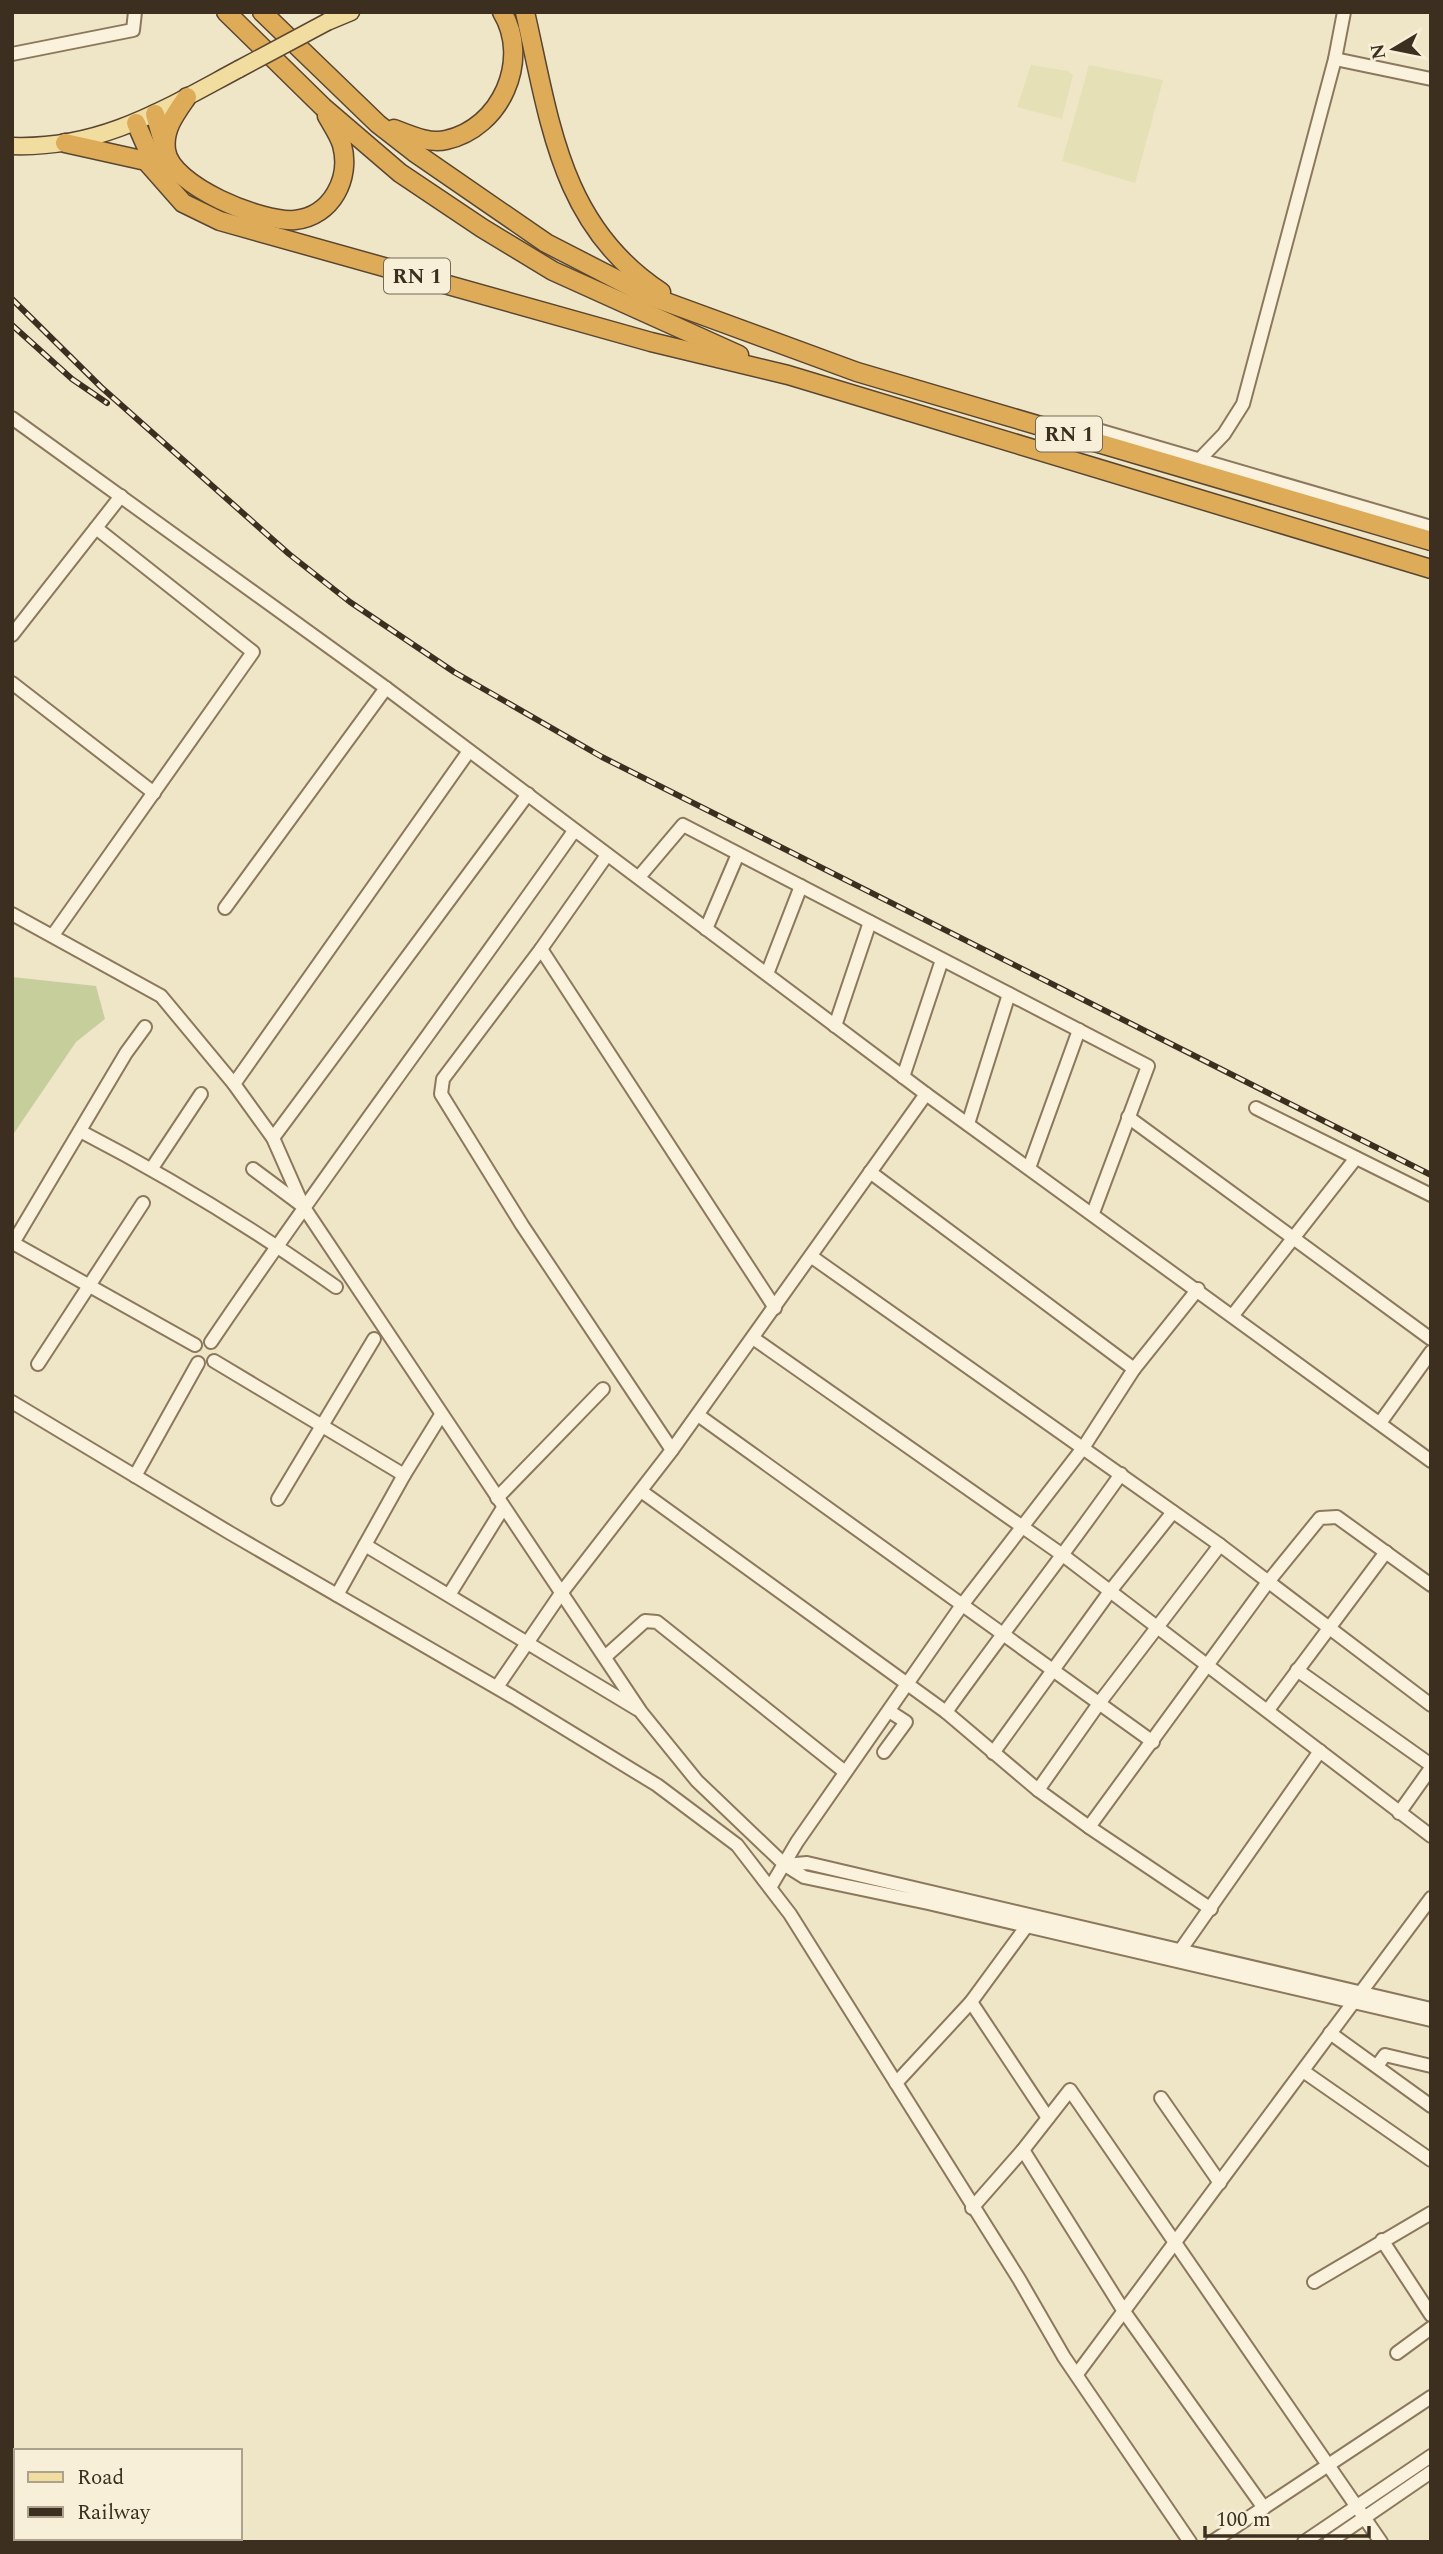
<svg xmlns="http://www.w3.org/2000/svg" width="1443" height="2554" font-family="Spectral,serif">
	<rect width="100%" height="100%" fill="#efe6c8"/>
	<g fill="#e5e0b5">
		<polygon points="1031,65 1068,71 1073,75 1062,119 1017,107"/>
		<polygon points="1089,65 1163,80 1135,183 1062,161"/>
	</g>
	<polygon fill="#c6ce9b" points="12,977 96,986 105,1019 76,1042 12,1136"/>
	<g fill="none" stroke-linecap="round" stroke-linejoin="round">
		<g stroke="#8c785c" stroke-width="16">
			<g id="minor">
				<polyline points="12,54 133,30 135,12"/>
				<polyline points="1335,59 1431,79"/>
				<polyline points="12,418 386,688 926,1094 1431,1461"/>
				<polyline points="1050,425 1084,426 1431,527"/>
				<polyline points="1198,461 1224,434 1243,404 1335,59 1344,12"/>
				<polyline points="12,635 121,496"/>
				<polyline points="12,683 154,793"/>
				<polyline points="639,877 683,825 1148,1066 1093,1213"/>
				<polyline points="225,908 386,688"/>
				<polyline points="12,914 161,996 234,1084 273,1138 303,1206 641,1712 697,1781 785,1865"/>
				<polyline points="706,929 738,854"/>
				<polyline points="53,935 253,652 96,528"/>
				<polyline points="541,949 607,855"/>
				<polyline points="767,974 801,886"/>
				<polyline points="835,1026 870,922"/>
				<polyline points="145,1027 126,1053 13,1243 195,1345"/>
				<polyline points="903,1077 942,960"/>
				<polyline points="234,1084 469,751"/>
				<polyline points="1256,1108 1431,1195"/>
				<polyline points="1128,1117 1431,1339"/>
				<polyline points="968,1124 1009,994"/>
				<path d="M80 1131C169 1177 254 1229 336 1287"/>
				<polyline points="273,1138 528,794"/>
				<polyline points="152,1168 201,1094"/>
				<polyline points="1029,1168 1079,1030"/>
				<polyline points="253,1169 300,1204"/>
				<polyline points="870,1172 1134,1369"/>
				<polyline points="812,1257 1220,1545 1431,1705"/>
				<polyline points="1233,1315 1356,1158"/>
				<polyline points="753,1338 1064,1556 1431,1836"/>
				<path d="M211 1342C328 1169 454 1002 574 831"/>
				<polyline points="214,1361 404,1475 337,1595"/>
				<polyline points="38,1364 143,1203"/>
				<polyline points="12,1402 230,1533 513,1697 657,1785 737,1845 790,1914 1019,2279 1064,2357 1190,2542"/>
				<polyline points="698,1415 1153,1742"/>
				<polyline points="1380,1423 1431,1352"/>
				<polyline points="672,1450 522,1225 441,1094 443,1079 541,949 775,1308"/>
				<polyline points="404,1475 441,1415"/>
				<polyline points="135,1476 198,1363"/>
				<polyline points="641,1491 946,1712 1038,1790 1089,1827 1268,1582 1320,1518 1337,1517 1431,1585"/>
				<polyline points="497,1498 603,1389"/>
				<polyline points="278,1499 374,1339"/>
				<polyline points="365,1545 637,1709"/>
				<polyline points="449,1595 503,1508"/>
				<polyline points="606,1656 645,1621 657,1622 845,1772"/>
				<polyline points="1297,1670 1431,1765"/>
				<polyline points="497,1687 562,1592 672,1450 926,1094"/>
				<polyline points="1268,1710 1386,1552"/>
				<path d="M946 1712C1003 1632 1064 1555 1121 1474"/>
				<polyline points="884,1752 906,1722 889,1711"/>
				<polyline points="993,1753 1111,1590 1173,1512"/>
				<polyline points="1038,1790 1100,1702 1220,1545"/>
				<polyline points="1399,1813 1431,1768"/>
				<polyline points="1089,1827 1211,1909"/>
				<polyline points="771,1886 797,1842 962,1605 1083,1448 1134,1369 1198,1289"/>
				<polyline points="1177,1955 1320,1751"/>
				<polyline points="971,2002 1048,2118"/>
				<polyline points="1431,2009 807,1863 785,1865 804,1877 928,1903 1431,2020"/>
				<polyline points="1330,2033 1431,2106"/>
				<polyline points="1377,2066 1385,2055 1431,2066"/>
				<polyline points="1303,2071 1431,2160"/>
				<polyline points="896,2083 971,2002 1026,1927"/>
				<polyline points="1161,2098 1220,2183"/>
				<polyline points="1023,2150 1125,2313 1264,2508"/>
				<polyline points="972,2208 1023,2150 1070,2090 1381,2542"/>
				<polyline points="1382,2240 1431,2315"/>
				<polyline points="1314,2282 1431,2213"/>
				<polyline points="1397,2353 1431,2328"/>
				<polyline points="1077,2374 1431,1898"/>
				<polyline points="1212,2542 1431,2397"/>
				<polyline points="1304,2542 1431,2456"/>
				<polyline points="1329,2542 1431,2472"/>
			</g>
		</g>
		<g stroke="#5a4630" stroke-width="19">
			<g id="major">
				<polyline points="327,22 351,12"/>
				<path d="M12 146C101 149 164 109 239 69"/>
			</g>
		</g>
		<g stroke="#5a4630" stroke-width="21">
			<g id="highway">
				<polyline points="226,12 323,107 400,173 482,228 553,271 739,355"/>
				<polyline points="262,12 378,124 414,152 546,243 647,295 857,372 1431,541"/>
				<path d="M525 12C550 121 560 226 661 292"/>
				<path d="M187 97C176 113 163 129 166 150 170 186 263 223 295 220 332 216 351 178 342 145 339 135 332 125 327 116"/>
				<polyline points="155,114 164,145"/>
				<polyline points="136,123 157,171"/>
				<path d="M394 129C410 135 429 144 446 140 501 128 531 60 502 12"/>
				<polyline points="65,143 146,161 183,203 220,221 651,342 788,375 1431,569"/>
			</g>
		</g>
		<use href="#minor" stroke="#faf2dc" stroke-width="12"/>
		<use href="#major" stroke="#f2dda1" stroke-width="16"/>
		<use href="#highway" stroke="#deab59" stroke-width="18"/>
		<g stroke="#3c2f20" stroke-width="6">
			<g id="rail">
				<polyline points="12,299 101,387 289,554 350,602 454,672 602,757 1431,1175"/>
				<polyline points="12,325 72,379 107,403"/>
			</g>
		</g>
		<use href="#rail" stroke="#f7efd8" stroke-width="3.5" stroke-dasharray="10" stroke-linecap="butt"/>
		<g stroke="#5a4630" stroke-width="19" stroke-linecap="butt">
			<polyline id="major-bridge" points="239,69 327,22"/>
		</g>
		<use href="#major-bridge" stroke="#f2dda1" stroke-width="16"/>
	</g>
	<g text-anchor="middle" stroke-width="6" stroke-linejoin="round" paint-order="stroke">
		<g fill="#f7efd8" stroke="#746957" stroke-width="2">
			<rect x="384" y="258.5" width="66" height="35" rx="5"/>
			<rect x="1036" y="416.5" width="66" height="35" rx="5"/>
		</g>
		<g font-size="21" font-weight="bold" fill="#3c2f20">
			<text x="417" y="283">RN 1</text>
			<text x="1069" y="441">RN 1</text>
		</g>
	</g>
	<rect width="1443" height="2554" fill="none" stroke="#3c2f20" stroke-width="28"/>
	<rect x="14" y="2449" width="228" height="91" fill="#f7efd8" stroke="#aca28e" stroke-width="2"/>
	<rect x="28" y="2472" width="35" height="10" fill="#f2dda1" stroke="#aca28e" stroke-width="2"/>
	<text x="77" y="2484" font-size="21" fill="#3c2f20">Road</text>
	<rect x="28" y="2507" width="35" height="10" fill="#3c2f20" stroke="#aca28e" stroke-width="2"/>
	<text x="77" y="2519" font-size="21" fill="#3c2f20">Railway</text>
	<g transform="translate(1394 49) rotate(260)" stroke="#f7efd8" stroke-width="5" paint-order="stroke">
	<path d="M0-5L12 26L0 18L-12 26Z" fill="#3c2f20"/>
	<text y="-10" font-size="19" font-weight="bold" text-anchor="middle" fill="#3c2f20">N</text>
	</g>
	<path d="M1205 2526v10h164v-10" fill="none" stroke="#3c2f20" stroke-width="3.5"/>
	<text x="1216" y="2526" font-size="21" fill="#3c2f20" stroke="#f7efd8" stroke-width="5" paint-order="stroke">100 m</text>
</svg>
